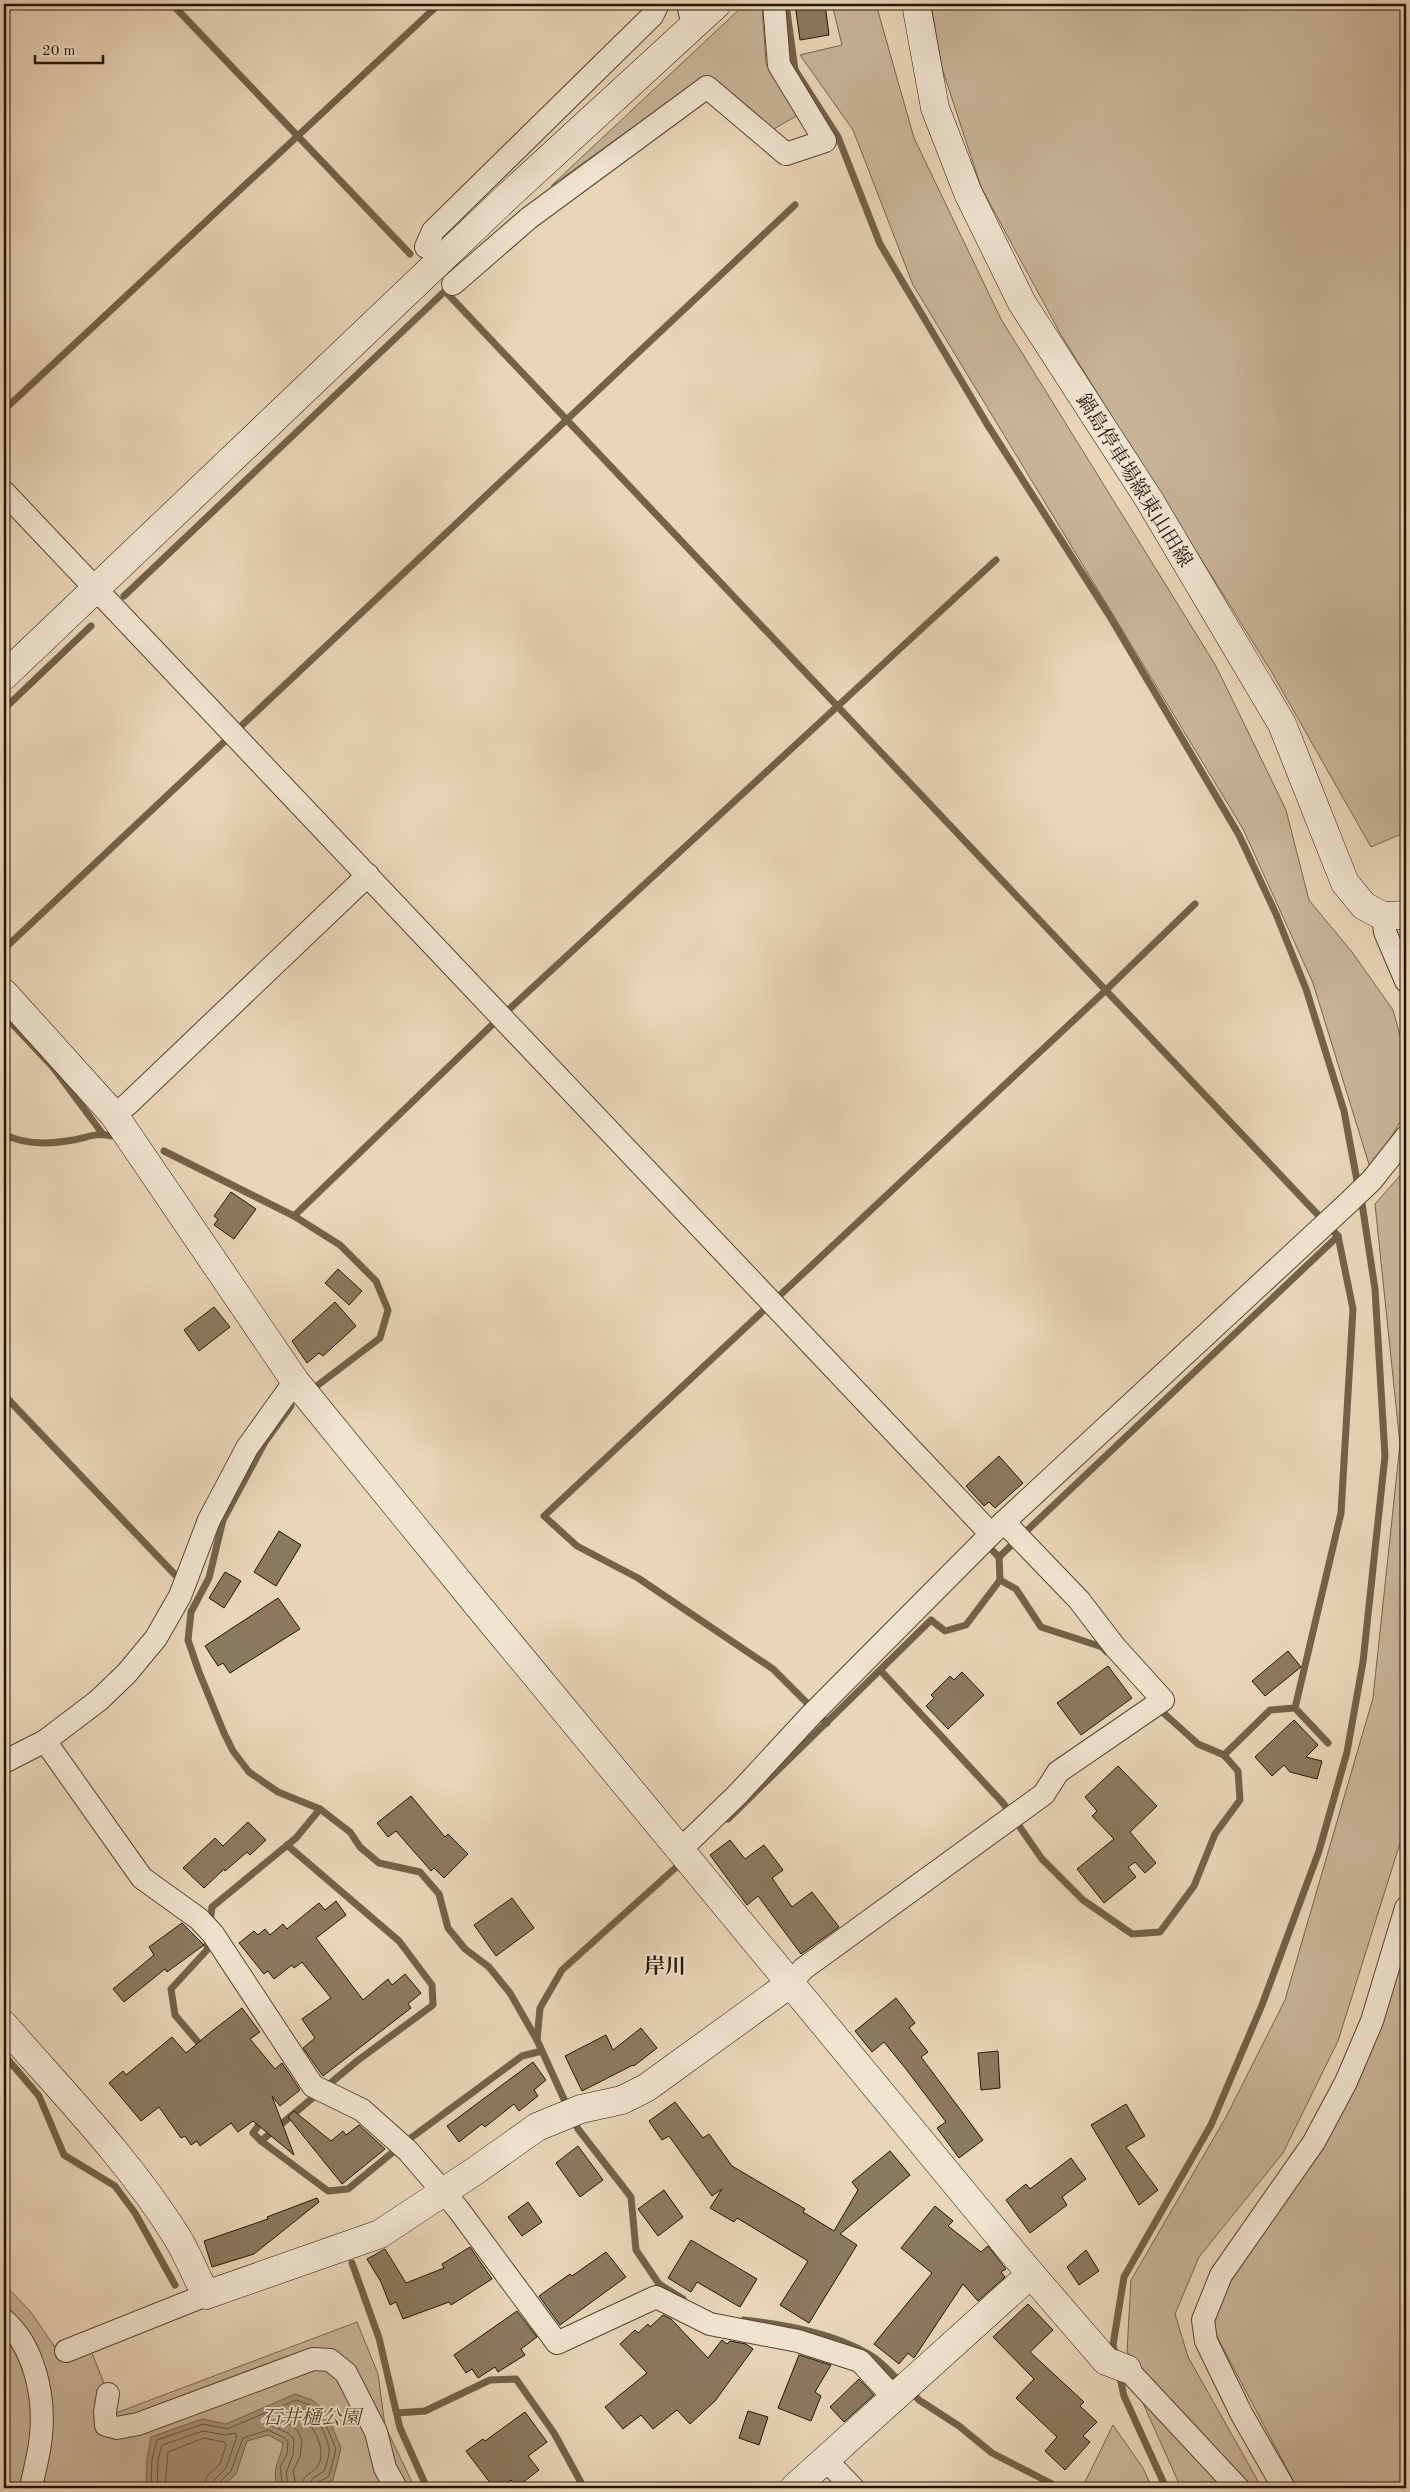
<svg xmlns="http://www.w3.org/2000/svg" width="1410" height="2492" font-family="'Old Standard TT','Noto Serif JP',serif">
	<rect width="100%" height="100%" fill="#e9d5b8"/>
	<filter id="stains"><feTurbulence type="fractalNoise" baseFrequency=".004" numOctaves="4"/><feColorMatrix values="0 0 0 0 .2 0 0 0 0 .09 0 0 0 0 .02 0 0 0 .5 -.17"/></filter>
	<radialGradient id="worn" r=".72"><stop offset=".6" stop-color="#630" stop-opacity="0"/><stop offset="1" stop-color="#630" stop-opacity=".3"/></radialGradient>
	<g fill="#c8b499" stroke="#77644c">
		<polygon points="745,4 762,4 766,64 798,115 772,130 703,77 551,186"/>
		<polygon points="832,4 876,4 914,138 1001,319 1216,666 1286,810 1309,900 1352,952 1393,1010 1406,1057 1403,1117 1371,1171 1313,983 1243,829 913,285 853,130 800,55 842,45"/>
		<polygon points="931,4 1406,4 1406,832 1371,847 1271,671 1061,335 981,187 942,68"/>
		<polygon points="1406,1169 1406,1824 1338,2041 1283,2153 1199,2257 1175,2314 1188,2357 1262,2488 1251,2488 1127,2352 1131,2280 1226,2117 1285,2000 1373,1698 1400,1444 1375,1204"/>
		<polygon points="1406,1937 1406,2488 1297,2488 1212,2327 1219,2292 1315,2153"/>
		<polygon points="4,2284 30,2311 61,2356 92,2353 116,2413 357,2322 378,2374 385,2426 415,2488 4,2488 4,2466 10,2417 4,2394"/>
		<polygon points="1138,2392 1228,2488 1181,2488"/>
		<polygon points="1113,2425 1143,2468 1152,2488 1082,2488"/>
	</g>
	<path fill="#a79479" stroke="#736149" d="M295 2394 312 2400 326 2412 341 2448 333 2480 317 2488H278C271 2466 280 2463 283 2443L268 2435 247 2441 236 2474 221 2488H146L147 2459 151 2437 202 2419 226 2424Z"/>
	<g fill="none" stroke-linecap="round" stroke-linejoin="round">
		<g stroke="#66543c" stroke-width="1">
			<polyline points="151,2488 152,2459 157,2440 203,2424 227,2429 296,2400 310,2405 322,2416 336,2449 329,2476 318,2482 316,2488"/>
			<polyline points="157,2488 158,2460 162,2445 203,2431 225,2435 235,2433 237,2436 226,2468 214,2480 212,2488"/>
			<polyline points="165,2488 168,2452 204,2438 224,2442 226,2445 220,2464 207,2476 204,2488"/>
			<polyline points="218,2488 219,2483 231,2471 243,2438 268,2430 285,2438 288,2442 287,2454 280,2467 283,2488"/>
			<path d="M289 2488 286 2473 293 2455 294 2439 288 2433 263 2422 296 2406C314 2412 325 2429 329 2448 330 2455 326 2465 324 2471L312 2479 309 2488"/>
			<path d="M297 2488 293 2471 300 2457 302 2440 297 2430 284 2421 296 2414C312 2419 329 2452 317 2467 309 2476 303 2473 302 2488"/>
		</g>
		<g stroke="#736149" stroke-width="7">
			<polyline points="172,4 410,254"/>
			<polyline points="786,4 795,70 838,137 880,244 987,424 1109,615 1239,835 1276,914 1306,989 1344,1111 1358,1186"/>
			<polyline points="4,410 439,4"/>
			<polyline points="124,596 445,291 1338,1236 999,1557"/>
			<polyline points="4,709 91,626"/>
			<polyline points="4,949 795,205"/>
			<polyline points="4,1015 52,1066 102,1133"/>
			<path d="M4 1134C24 1145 51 1144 73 1140 86 1138 97 1132 111 1136"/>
			<polyline points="164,1151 294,1216 340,1245 376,1281 388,1310 380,1338 318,1385"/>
			<polyline points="294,1216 493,1024 996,560"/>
			<polyline points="4,1395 182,1582"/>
			<polyline points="291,1406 265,1442 223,1520 209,1578 191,1612 188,1640 199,1672 224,1733 233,1751 249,1772 278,1792 320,1809 350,1832 360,1847 379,1863 420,1872 439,1894 448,1928 465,1949 489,1967 510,1993 537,2040 568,2108"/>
			<polyline points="986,1544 999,1557 1000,1580 1016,1589 1041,1627 1102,1647 1107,1652"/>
			<polyline points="881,1671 1003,1803 1042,1859 1083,1900 1132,1934 1160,1932 1194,1886 1215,1834 1240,1800 1238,1771 1224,1755"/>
			<polyline points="1158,1708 1198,1744 1224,1755 1270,1710 1295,1708 1328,1743"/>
			<polyline points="1295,1708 1341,1513 1353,1309 1338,1236"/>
			<polyline points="827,1723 773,1669 638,1578 577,1546 544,1516 1105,991 1195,904"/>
			<polyline points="728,1819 931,1620 945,1631 966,1625 1000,1580"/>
			<polyline points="210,1923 212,1907 296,1838 320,1809"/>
			<polyline points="537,2040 540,2008 562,1970 683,1861"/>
			<polyline points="203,2048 175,2015 171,1989 207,1950 208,1938"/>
			<polyline points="4,2055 39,2096 64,2155 115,2186 135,2213 175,2285"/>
			<polyline points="573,2118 578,2129 631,2197 636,2250 659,2284 683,2299"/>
			<polyline points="263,2119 253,2133 261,2141 328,2191 348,2189 404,2143 522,2056 542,2051"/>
			<polyline points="261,2141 357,2061 433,2005 432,1985 399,1941 287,1845"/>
			<polyline points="352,2263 379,2338 400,2428 427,2488"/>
			<path d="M744 2320C786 2325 834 2333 870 2355 882 2362 892 2374 902 2384"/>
			<polyline points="1116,2358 1113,2345 1124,2277 1211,2125 1262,2005 1319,1851 1347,1752 1363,1662 1385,1456 1375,1289 1361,1197"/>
			<polyline points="1119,2373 1124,2396 1166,2488"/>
			<polyline points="910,2391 919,2400 959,2426 992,2453 1060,2488"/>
			<polyline points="397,2413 425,2411 490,2380 516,2379 554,2433 584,2488"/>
		</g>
	</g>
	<g fill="#8b7960" stroke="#261500">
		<polygon points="795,4 825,4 829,35 800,40"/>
		<polygon points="231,1192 256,1209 234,1239 214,1225 218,1219 214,1216"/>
		<polygon points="338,1269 362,1291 349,1305 325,1283"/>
		<polygon points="335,1302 356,1326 323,1356 319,1353 307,1363 292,1341"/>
		<polygon points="214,1307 230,1327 199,1351 184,1330"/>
		<polygon points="999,1456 1023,1483 995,1508 989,1502 984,1506 966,1486"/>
		<polygon points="279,1531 301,1545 276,1586 254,1572"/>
		<polygon points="225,1572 241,1581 224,1608 209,1598"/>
		<polygon points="278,1598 300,1629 230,1673 223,1663 218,1666 205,1646"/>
		<polygon points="1288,1651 1301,1667 1265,1696 1252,1681"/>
		<polygon points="1108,1666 1132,1698 1081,1735 1057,1703"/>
		<polygon points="962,1672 984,1695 948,1729 926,1706 934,1698 931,1695 950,1676 954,1680"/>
		<polygon points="1294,1720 1318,1745 1306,1757 1322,1761 1317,1779 1290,1772 1284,1765 1272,1776 1255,1757"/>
		<polygon points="1118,1766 1157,1806 1130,1832 1156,1863 1145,1873 1135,1862 1128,1867 1136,1877 1104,1903 1077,1869 1114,1839 1092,1816 1097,1811 1085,1797"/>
		<polygon points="411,1796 445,1837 448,1834 468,1854 444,1878 434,1868 431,1871 396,1831 388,1837 377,1823"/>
		<polygon points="248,1822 266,1840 250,1855 247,1852 225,1871 224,1869 204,1888 183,1868 215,1838 223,1846"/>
		<polygon points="730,1840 745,1859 764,1845 783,1870 772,1878 792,1907 812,1892 839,1927 801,1954 758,1896 747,1905 710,1855"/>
		<polygon points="512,1898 534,1928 496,1956 474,1925"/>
		<polygon points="336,1901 346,1915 316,1938 363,2000 388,1979 392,1985 405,1974 421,1993 408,2004 411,2008 323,2076 303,2048 315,2038 302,2019 331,1998 302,1962 294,1968 292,1965 274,1979 268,1971 264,1974 239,1943 254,1931 258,1935 265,1929 270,1935 283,1924 287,1929 319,1903 325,1910"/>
		<polygon points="182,1923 204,1945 167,1972 165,1969 124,2002 113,1989 154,1955 149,1947"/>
		<polygon points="896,1998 915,2023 909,2028 928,2052 921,2057 983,2140 959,2158 937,2128 946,2122 906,2069 884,2042 872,2052 855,2031"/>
		<polygon points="242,2008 260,2032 250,2039 275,2069 282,2063 300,2090 280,2106 272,2096 294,2155 253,2121 238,2132 231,2123 200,2146 197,2141 191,2145 185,2136 181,2138 159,2107 141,2121 109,2083 123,2071 126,2075 172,2037 186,2053 212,2031"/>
		<polygon points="641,2028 657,2048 634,2066 633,2065 582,2091 565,2056 606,2035 613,2050"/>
		<polygon points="998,2051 1000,2088 981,2090 978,2053"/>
		<polygon points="533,2062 546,2080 534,2090 538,2096 519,2111 514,2104 485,2127 482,2124 459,2142 447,2126"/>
		<polygon points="675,2102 703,2138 709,2134 732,2166 805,2209 803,2212 834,2231 858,2190 852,2182 890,2151 910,2175 840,2234 857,2245 809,2323 780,2305 808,2261 737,2218 734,2222 710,2208 722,2189 712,2196 669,2136 662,2140 649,2121"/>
		<polygon points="1126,2104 1145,2136 1126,2147 1158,2190 1139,2205 1091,2125"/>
		<polygon points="294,2111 331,2141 343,2131 346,2135 359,2125 385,2149 342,2184 288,2117"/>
		<polygon points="578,2146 603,2180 580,2197 556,2163"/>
		<polygon points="1071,2158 1086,2179 1062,2197 1067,2205 1030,2233 1006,2200 1026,2184 1030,2189"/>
		<polygon points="664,2190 683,2217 658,2236 638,2209"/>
		<polygon points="317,2198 319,2202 254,2254 212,2267 204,2241 268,2219 267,2217"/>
		<polygon points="528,2202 542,2222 522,2236 508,2217"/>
		<polygon points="935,2206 953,2221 948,2226 981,2252 988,2246 1006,2269 1001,2272 1005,2277 978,2301 963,2284 914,2358 908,2353 899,2364 874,2344 932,2273 901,2248"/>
		<polygon points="691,2240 757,2279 740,2307 697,2282 691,2292 668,2278"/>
		<polygon points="470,2247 492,2279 451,2305 449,2302 403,2319 396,2302 390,2305 381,2282 367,2259 385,2249 406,2283 444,2268 442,2264"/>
		<polygon points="1086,2250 1099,2271 1079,2285 1067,2267"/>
		<polygon points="606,2252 626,2277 560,2325 539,2296 570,2274 572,2276"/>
		<polygon points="1028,2304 1053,2330 1030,2352 1084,2402 1080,2406 1097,2422 1083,2436 1090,2442 1065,2470 1045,2451 1057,2437 1016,2398 1034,2379 993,2337"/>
		<polygon points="517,2311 537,2337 521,2349 525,2355 498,2372 495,2367 478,2378 472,2369 466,2373 454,2355"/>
		<polygon points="663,2315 671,2319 708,2358 722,2340 727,2344 730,2341 746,2344 753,2349 715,2401 690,2424 677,2410 653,2429 641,2415 623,2429 605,2407 647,2373 620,2344 635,2330 638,2333 648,2324 650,2327"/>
		<polygon points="799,2355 831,2365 815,2392 821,2396 811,2421 778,2408"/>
		<polygon points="859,2379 874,2395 844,2422 830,2407"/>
		<polygon points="748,2411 768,2417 759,2445 739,2438"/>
		<polygon points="525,2412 547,2442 528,2456 539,2470 517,2487 511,2480 500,2488 494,2488 466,2451 483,2439 485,2441"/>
	</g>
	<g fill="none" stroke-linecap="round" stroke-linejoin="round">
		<g stroke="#57452e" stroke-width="24">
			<g id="street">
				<polyline points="688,4 693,26"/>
				<polyline points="426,247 433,231 652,16 658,4"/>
				<polyline points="453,284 529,218 707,87 786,154 825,141 779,65 774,4"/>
				<polyline points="4,492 991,1534"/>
				<polyline points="1383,916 1385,932 1406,981"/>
				<polyline points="114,1115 128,1104 368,875"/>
				<polyline points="45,1741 142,1878 199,1919 213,1934 313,2086 362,2110 408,2151 458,2209 557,2343 656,2297 710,2324 798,2341 860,2361 894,2398"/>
				<polyline points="4,1762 45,1741 99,1700 127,1673 156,1638 180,1596 209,1520 247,1448 295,1381"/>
				<polyline points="680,1850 737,1795 811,1715 991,1534 1348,1203 1372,1180 1406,1137"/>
				<polyline points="791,1983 803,1969 1044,1794 1058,1772 1163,1700 1115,1647 1079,1600 1004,1522"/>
				<path d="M4 2320C34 2346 45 2396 41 2435 40 2452 34 2471 31 2488"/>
				<polyline points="66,2351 206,2295"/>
				<polyline points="1127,2369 1238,2488"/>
				<polyline points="108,2394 105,2412 106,2425 117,2428 138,2424 313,2359 330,2360 346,2373 376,2432 385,2468 396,2488"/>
				<polyline points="825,2459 853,2488"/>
				<polyline points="1284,2488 1241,2413 1206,2341 1203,2320 1221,2275 1314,2142 1346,2082 1372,2021 1406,1908"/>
			</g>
		</g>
		<g stroke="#261500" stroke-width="29">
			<g id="secondary">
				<polyline points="916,4 935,108 968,193 1022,303 1150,501 1282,724 1345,883 1364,906 1383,916 1406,915"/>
				<polyline points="4,676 509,195 717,4"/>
				<polyline points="4,993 114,1115 295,1381 480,1608 1024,2266 1106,2361 1127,2369"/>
				<path d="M4 2025C64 2094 129 2160 177 2237 188 2255 196 2276 206 2295L380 2234 475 2171 537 2127 581 2109 622 2100 646 2088 791 1983"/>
				<polyline points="794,2488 1031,2274"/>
			</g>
		</g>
		<use href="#street" stroke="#f1e4d1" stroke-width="22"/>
		<use href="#secondary" stroke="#f1e4d1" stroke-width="28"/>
	</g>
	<g text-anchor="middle" stroke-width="4" stroke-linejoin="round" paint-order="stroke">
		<g font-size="20" fill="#261500" stroke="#f1e4d1">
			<text transform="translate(1135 480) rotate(58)" y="7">鍋島停車場線東山田線</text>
		</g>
		<g font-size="20" font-style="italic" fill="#57452e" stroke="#f1e4d1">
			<text x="311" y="2424">石井樋公園</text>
		</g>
		<g font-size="21" font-weight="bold" fill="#261500" stroke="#f1e4d1">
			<text x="665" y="1973">岸川</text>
		</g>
	</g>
	<rect width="1410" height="2492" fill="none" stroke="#e9d5b8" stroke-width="20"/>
	<rect x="5" y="5" width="1400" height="2482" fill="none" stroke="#261500" stroke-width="2.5"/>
	<rect x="10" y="10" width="1390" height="2472" fill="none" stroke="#261500"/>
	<path d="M35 55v8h68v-8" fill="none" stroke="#261500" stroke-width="2.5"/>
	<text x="42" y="55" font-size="15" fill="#261500" stroke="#f1e4d1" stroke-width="4" paint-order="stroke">20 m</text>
	<rect width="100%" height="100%" filter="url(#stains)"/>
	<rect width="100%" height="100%" fill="url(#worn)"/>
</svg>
